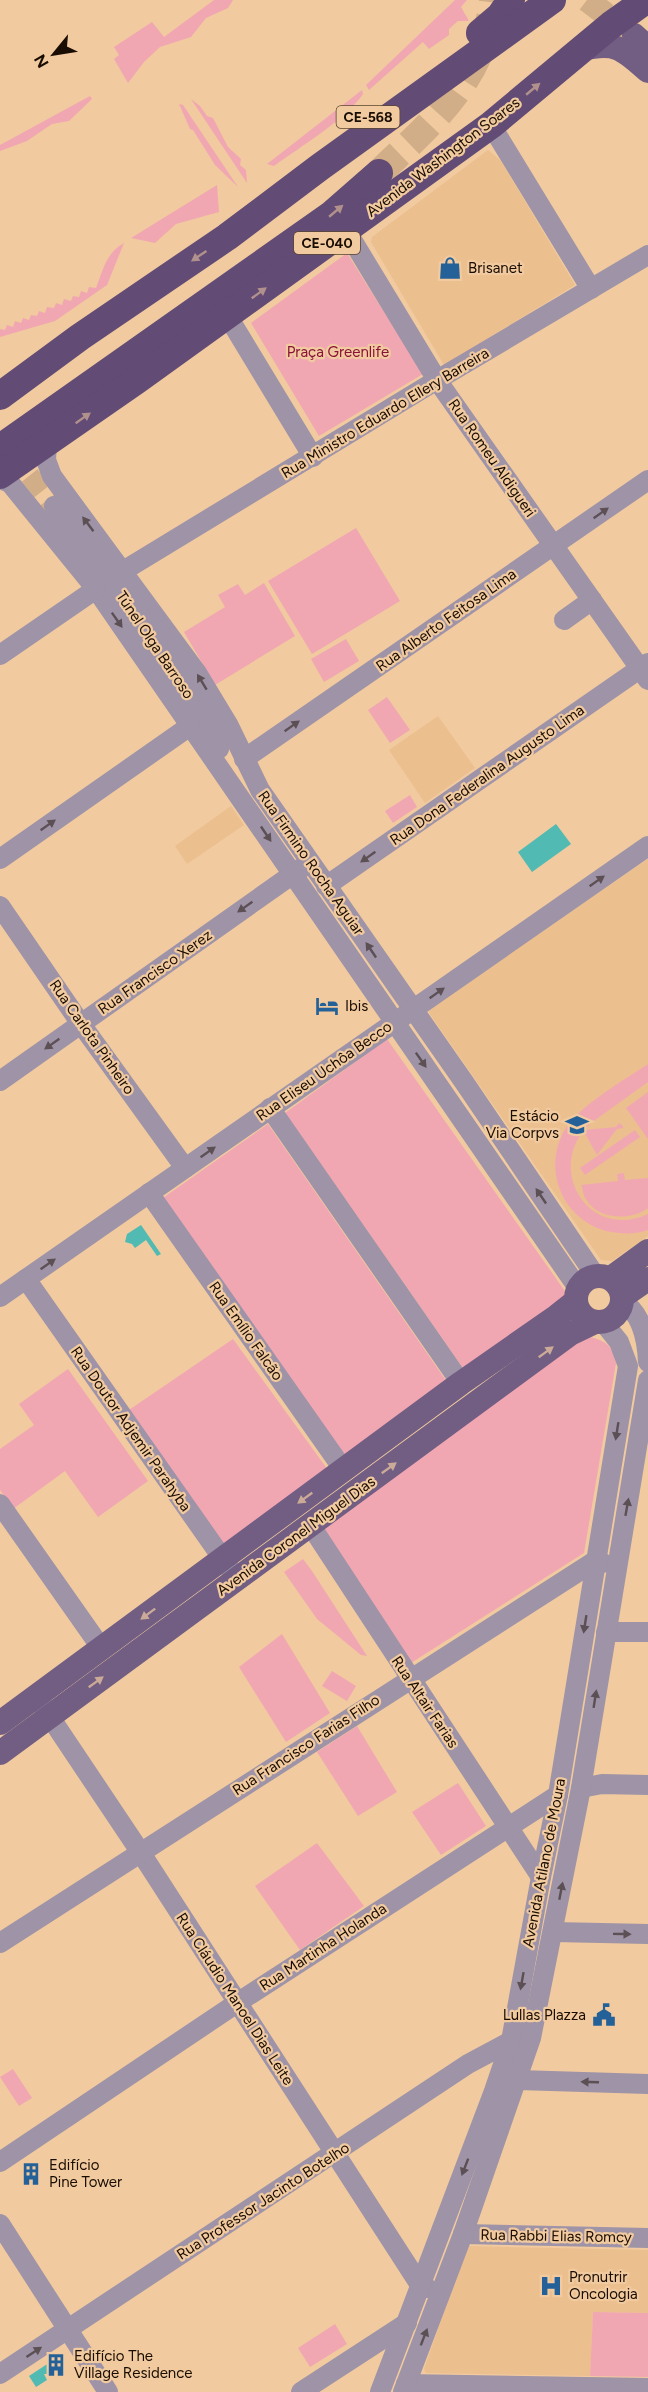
<svg xmlns="http://www.w3.org/2000/svg" width="648" height="2392" font-family="Figtree,sans-serif">
	<rect width="100%" height="100%" fill="#f1ca9f"/>
	<g fill="#ecbf8f">
		<polygon points="488,150 501,161 575,285 444,365 371,242 372,237"/>
		<polygon points="438,716 475,768 425,803 389,750"/>
		<polygon points="231,806 244,825 187,864 175,846"/>
		<polygon points="648,859 648,1236 612,1261 601,1260 429,1013 429,1008"/>
		<polygon points="467,2246 648,2250 648,2313 593,2312 590,2376 426,2373 424,2369"/>
	</g>
	<g fill="#f1a7b2">
		<polygon points="214,0 233,0 228,8 206,18 191,37 160,47 144,62 128,83 114,59 119,55 114,47 152,22 164,37"/>
		<polygon points="455,0 467,0 461,7 469,21 458,21 449,29 449,35 429,49 423,42 369,90 366,85"/>
		<path d="M362 90 363 94C345 120 300 147 274 166L267 164Z"/>
		<polygon points="90,96 92,99 69,121 52,124 27,141 0,151 0,145"/>
		<polygon points="191,99 200,106 207,116 213,118 228,147 241,159 240,165 246,170 247,183"/>
		<polygon points="179,104 183,105 238,187 215,165 193,130 190,129"/>
		<polygon points="217,185 219,212 176,224 155,243 131,238"/>
		<path d="M124 243 107 285 55 321 0 337V329L5 330 7 325 13 327 15 321 21 323 23 318 29 320 31 315 37 316 39 311 45 313 47 307 54 308 56 303 62 305 64 299 71 301 73 296 79 297 81 291 87 293 89 287 96 288C103 270 106 253 124 243Z"/>
		<polygon points="347,253 423,374 319,436 251,323"/>
		<polygon points="356,528 400,601 312,654 268,581"/>
		<polygon points="264,583 295,636 215,685 184,632 225,607 218,595 238,584 245,595"/>
		<polygon points="346,639 359,661 324,682 311,659"/>
		<polygon points="387,697 410,730 390,743 368,710"/>
		<polygon points="410,795 417,807 393,823 385,811"/>
		<polygon points="387,1039 567,1294 465,1371 285,1113"/>
		<path d="M648 1064V1082L591 1123C543 1166 588 1242 648 1214V1230C640 1233 630 1234 621 1233 571 1231 540 1178 563 1133 576 1107 623 1081 648 1064Z"/>
		<polygon points="648,1092 648,1139 626,1108"/>
		<polygon points="619,1123 623,1126 623,1128 617,1129 597,1155 583,1130 616,1127"/>
		<polygon points="268,1124 447,1382 344,1457 160,1200"/>
		<polygon points="635,1130 640,1137 585,1175 580,1168"/>
		<path d="M624 1173 625 1180 648 1178V1208C631 1221 597 1220 586 1199 583 1196 583 1189 581 1185L618 1181 617 1174Z"/>
		<path d="M589 1337C605 1340 613 1346 616 1363L584 1553 411 1663 324 1535 325 1527 583 1338Z"/>
		<polygon points="233,1339 328,1470 223,1547 126,1412"/>
		<polygon points="68,1369 148,1481 98,1517 65,1471 13,1509 0,1490 0,1449 34,1425 19,1404"/>
		<polygon points="303,1559 312,1571 367,1656 361,1655 317,1619 284,1572"/>
		<polygon points="282,1634 330,1713 286,1742 239,1667"/>
		<polygon points="332,1671 356,1686 347,1701 322,1686"/>
		<polygon points="357,1726 397,1792 358,1816 317,1752"/>
		<polygon points="458,1783 486,1826 441,1855 412,1812"/>
		<polygon points="317,1843 364,1906 300,1950 255,1886"/>
		<polygon points="13,2069 32,2098 19,2106 0,2077"/>
		<polygon points="593,2312 648,2313 648,2377 590,2376"/>
		<polygon points="335,2324 347,2344 310,2367 298,2348"/>
	</g>
	<g fill="#51bab2">
		<polygon points="556,824 571,844 532,872 518,852"/>
		<polygon points="141,1225 161,1254 157,1256 146,1240 135,1248 132,1244 125,1242 127,1234"/>
		<path d="M61 2355 65 2361C62 2372 54 2374 44 2374L47 2380 36 2387 29 2376Z"/>
	</g>
	<g fill="none" stroke-linecap="round" stroke-linejoin="round">
		<polyline stroke="#d1ae87" stroke-width="20" stroke-dasharray="20 10" stroke-linecap="butt" points="11,452 54,506"/>
		<polyline stroke="#d1ae87" stroke-width="24" stroke-dasharray="24 12" stroke-linecap="butt" points="587,0 629,32"/>
		<path stroke="#d1ae87" stroke-width="28" stroke-dasharray="28 14" stroke-linecap="butt" d="M379 173C433 121 484 80 493 0"/>
		<g stroke="#9e93a7" stroke-width="20">
			<polyline points="491,125 591,289"/>
			<polyline points="346,230 437,380 648,680"/>
			<polyline points="227,315 313,457"/>
			<polyline points="47,443 46,460 52,476 197,673 229,726 260,790 464,1082 595,1275"/>
			<polyline points="0,479 10,483 96,589 578,1288"/>
			<path d="M54 506C114 583 174 662 219 749"/>
			<polyline points="123,571 437,380 648,255"/>
			<polyline points="564,620 592,600"/>
			<polyline points="0,655 96,589"/>
			<polyline points="244,759 648,480"/>
			<polyline points="0,859 190,726"/>
			<polyline points="326,886 648,663"/>
			<polyline points="0,906 81,1024 185,1168"/>
			<polyline points="0,1081 303,867"/>
			<polyline points="270,1108 461,1383"/>
			<polyline points="149,1193 343,1469"/>
			<polyline points="26,1279 237,1579"/>
			<polyline points="0,1297 648,846"/>
			<path d="M623 1302C642 1314 647 1340 648 1362"/>
			<polyline points="0,1504 102,1649"/>
			<polyline points="311,1526 541,1877"/>
			<polyline points="606,1632 648,1632"/>
			<polyline points="42,1705 141,1853 420,2285 427,2288"/>
			<polyline points="581,1788 602,1784 648,1785"/>
			<polyline points="554,1932 648,1934"/>
			<polyline points="0,1943 595,1561 603,1563"/>
			<polyline points="518,2080 648,2084"/>
			<polyline points="0,2162 237,2003 558,1795"/>
			<polyline points="0,2224 108,2392"/>
			<polyline points="463,2234 648,2238"/>
			<polyline points="0,2374 468,2064 511,2041 519,2040"/>
			<polyline points="406,2384 648,2388"/>
			<polyline points="301,2392 407,2323"/>
			<polyline points="380,2392 494,2091 511,2041 541,1877 558,1795 628,1366 619,1342 603,1322"/>
			<polyline points="403,2392 463,2234 531,2038 581,1788 648,1380"/>
		</g>
		<g stroke="#725e83" stroke-width="24">
			<polyline points="634,35 648,48"/>
			<path d="M582 49C617 41 623 49 648 71"/>
			<circle cx="599" cy="1299" r="23"/>
			<polyline points="611,1278 648,1251"/>
			<polyline points="622,1297 648,1279"/>
			<polyline points="0,1723 461,1383 557,1316 576,1301"/>
			<polyline points="0,1753 570,1334 595,1322"/>
		</g>
		<g stroke="#624b75" stroke-width="28">
			<polyline points="480,33 500,16 511,0"/>
			<polyline points="0,396 80,337 227,237 320,167 552,0"/>
			<polyline points="0,448 331,215 379,173"/>
			<polyline points="0,475 137,380 491,125 611,25 646,0"/>
		</g>
	</g>
	<defs><path id="oneway-solid" d="M-6-.8H1V-3.2L6.5 0L1 3.2V.8H-6Z" transform="scale(1.5)"/></defs>
	<g fill="#b1918c">
		<use href="#oneway-solid" transform="translate(533 89) rotate(-40)"/>
		<use href="#oneway-solid" transform="translate(336 211) rotate(-40)"/>
		<use href="#oneway-solid" transform="translate(199 256) rotate(146)"/>
		<use href="#oneway-solid" transform="translate(259 293) rotate(-36)"/>
		<use href="#oneway-solid" transform="translate(83 418) rotate(-35)"/>
	</g>
	<g fill="#5c5054">
		<use href="#oneway-solid" transform="translate(601 513) rotate(-35)"/>
		<use href="#oneway-solid" transform="translate(88 524) rotate(-127)"/>
		<use href="#oneway-solid" transform="translate(117 620) rotate(55)"/>
		<use href="#oneway-solid" transform="translate(202 682) rotate(-121)"/>
		<use href="#oneway-solid" transform="translate(292 726) rotate(-35)"/>
		<use href="#oneway-solid" transform="translate(48 825) rotate(-35)"/>
		<use href="#oneway-solid" transform="translate(266 834) rotate(56)"/>
		<use href="#oneway-solid" transform="translate(368 857) rotate(145)"/>
		<use href="#oneway-solid" transform="translate(597 881) rotate(-35)"/>
		<use href="#oneway-solid" transform="translate(245 907) rotate(145)"/>
		<use href="#oneway-solid" transform="translate(371 950) rotate(-124)"/>
		<use href="#oneway-solid" transform="translate(437 993) rotate(-35)"/>
		<use href="#oneway-solid" transform="translate(52 1044) rotate(145)"/>
		<use href="#oneway-solid" transform="translate(421 1060) rotate(55)"/>
		<use href="#oneway-solid" transform="translate(208 1152) rotate(-35)"/>
		<use href="#oneway-solid" transform="translate(541 1196) rotate(-124)"/>
		<use href="#oneway-solid" transform="translate(48 1264) rotate(-35)"/>
		<use href="#oneway-solid" transform="translate(617 1431) rotate(99)"/>
		<use href="#oneway-solid" transform="translate(627 1507) rotate(-80)"/>
		<use href="#oneway-solid" transform="translate(585 1624) rotate(99)"/>
		<use href="#oneway-solid" transform="translate(595 1699) rotate(-81)"/>
		<use href="#oneway-solid" transform="translate(561 1891) rotate(-79)"/>
		<use href="#oneway-solid" transform="translate(622 1934) rotate(1)"/>
		<use href="#oneway-solid" transform="translate(522 1981) rotate(100)"/>
		<use href="#oneway-solid" transform="translate(590 2082) rotate(-178)"/>
		<use href="#oneway-solid" transform="translate(465 2167) rotate(111)"/>
		<use href="#oneway-solid" transform="translate(424 2337) rotate(-69)"/>
		<use href="#oneway-solid" transform="translate(34 2352) rotate(-33)"/>
	</g>
	<g fill="#cbaa97">
		<use href="#oneway-solid" transform="translate(546 1352) rotate(-36)"/>
		<use href="#oneway-solid" transform="translate(389 1468) rotate(-36)"/>
		<use href="#oneway-solid" transform="translate(305 1498) rotate(144)"/>
		<use href="#oneway-solid" transform="translate(148 1614) rotate(143)"/>
		<use href="#oneway-solid" transform="translate(96 1682) rotate(-36)"/>
	</g>
	<defs>
		<g id="shop-bare" transform="scale(1.8)"><path d="M-5-2.5h2.3a2.7 3.5 0 0 1 5.4 0H5L5.5 6h-11ZM-1.5-2.5h3a1.5 2.3 0 0 0-3 0Z" fill="#246198" stroke="#f1ca9f" stroke-width="2.5" paint-order="stroke"/></g>
		<g id="hotel-bare" transform="scale(1.8)"><path d="M-6-4.5h1.5V1H6V5H4.5V3h-9V5H-6ZM-4 0a1.8 1.8 0 1 1 3.6 0ZM.5 0V-2.5h3Q6-2.5 6 0Z" fill="#246198" stroke="#f1ca9f" stroke-width="2.5" paint-order="stroke"/></g>
		<g id="university-bare" transform="scale(1.8)"><path d="M0-5L7-2L0 1L-7-2ZM-4 1L0 2.5L4 1V4Q0 6-4 4Z" fill="#246198" stroke="#f1ca9f" stroke-width="2.5" paint-order="stroke"/></g>
		<g id="civic-bare" transform="scale(1.8)"><path d="M-.6-6.5H3V-4.5H.6V-3L4-1V1h2V6H-6V1h2V-1L-.6-3ZM-1.2 2.5V6h2.4V2.5Z" fill="#246198" stroke="#f1ca9f" stroke-width="2.5" paint-order="stroke"/></g>
		<g id="building-bare" transform="scale(1.8)"><path d="M-4-6H4V6H1V3H-1V6H-4ZM-2.5-4.3h1.7v1.8h-1.7ZM.8-4.3h1.7v1.8H.8ZM-2.5-1h1.7V.8h-1.7ZM.8-1h1.7V.8H.8Z" fill="#246198" stroke="#f1ca9f" stroke-width="2.5" paint-order="stroke"/></g>
		<g id="hospital-bare" transform="scale(1.8)"><path d="M-5-5h3v3.5h4V-5h3V5h-3V1.5h-4V5h-3Z" fill="#246198" stroke="#f1ca9f" stroke-width="2.5" paint-order="stroke"/></g>
	</defs>
	<g fill-rule="evenodd">
		<use href="#shop-bare" x="450" y="268"/>
		<use href="#hotel-bare" x="327" y="1006"/>
		<use href="#university-bare" x="577" y="1125"/>
		<use href="#civic-bare" x="604" y="2015"/>
		<use href="#building-bare" x="31" y="2174"/>
		<use href="#hospital-bare" x="551" y="2286"/>
		<use href="#building-bare" x="56" y="2365"/>
	</g>
	<g text-anchor="middle" stroke-width="4.5" stroke-linejoin="round" paint-order="stroke">
		<g fill="#f1ca9f" stroke="#5a4530" stroke-width="1.5">
			<rect x="336.5" y="106" width="63" height="22" rx="4.5"/>
			<rect x="294" y="232" width="66" height="22" rx="4.5"/>
		</g>
		<g font-size="14" font-weight="bold" fill="#190c00">
			<text x="368" y="122">CE-568</text>
			<text x="327" y="248">CE-040</text>
		</g>
		<g font-size="15" fill="#190c00" stroke="#f1ca9f">
			<text transform="translate(443 157) rotate(-37)" y="5">Avenida Washington Soares</text>
			<text transform="translate(385 413) rotate(-31)" y="5">Rua Ministro Eduardo Ellery Barreira</text>
			<text transform="translate(492 458) rotate(55)" y="5">Rua Romeu Aldigueri</text>
			<text transform="translate(446 620) rotate(-35)" y="5">Rua Alberto Feitosa Lima</text>
			<text transform="translate(155 645) rotate(56)" y="5">Túnel Olga Barroso</text>
			<text transform="translate(487 775) rotate(-35)" y="5">Rua Dona Federalina Augusto Lima</text>
			<text transform="translate(311 863) rotate(55)" y="5">Rua Firmino Rocha Aguiar</text>
			<text transform="translate(155 972) rotate(-35)" y="5">Rua Francisco Xerez</text>
			<text transform="translate(92 1037) rotate(55)" y="5">Rua Carlota Pinheiro</text>
			<text transform="translate(324 1071) rotate(-35)" y="5">Rua Eliseu Uchôa Becco</text>
			<text transform="translate(246 1331) rotate(55)" y="5">Rua Emílio Falcão</text>
			<text transform="translate(131 1429) rotate(55)" y="5">Rua Doutor Adjemir Parahyba</text>
			<text transform="translate(296 1536) rotate(-36)" y="5">Avenida Coronel Miguel Dias</text>
			<text transform="translate(425 1702) rotate(56)" y="5">Rua Altair Farias</text>
			<text transform="translate(306 1745) rotate(-33)" y="5">Rua Francisco Farias Filho</text>
			<text transform="translate(544 1863) rotate(-79)" y="5">Avenida Atilano de Moura</text>
			<text transform="translate(323 1947) rotate(-33)" y="5">Rua Martinha Holanda</text>
			<text transform="translate(235 1999) rotate(57)" y="5">Rua Cláudio Manoel Dias Leite</text>
			<text transform="translate(263 2201) rotate(-33)" y="5">Rua Professor Jacinto Botelho</text>
			<text transform="translate(556 2236) rotate(1)" y="5">Rua Rabbi Elias Romcy</text>
		</g>
		<g font-size="15" fill="#190c00" stroke="#f1ca9f" text-anchor="start">
			<text x="468" y="273">Brisanet</text>
			<text x="345" y="1011">Ibis</text>
			<text x="559" y="1121" text-anchor="end">Estácio<tspan x="559" dy="17">Via Corpvs</tspan></text>
			<text x="586" y="2020" text-anchor="end">Lullas Plazza</text>
			<text x="49" y="2170">Edifício<tspan x="49" dy="17">Pine Tower</tspan></text>
			<text x="569" y="2282">Pronutrir<tspan x="569" dy="17">Oncologia</tspan></text>
			<text x="74" y="2361">Edifício The<tspan x="74" dy="17">Village Residence</tspan></text>
		</g>
		<g font-size="15" fill="#8a123a" stroke="#f1ca9f">
			<text x="338" y="357">Praça Greenlife</text>
		</g>
	</g>
	<g transform="translate(54 54) rotate(240)" stroke="#f1ca9f" stroke-width="4.5" paint-order="stroke">
	<path d="M0-4.5L10 22L0 15L-10 22Z" fill="#190c00"/>
	<text y="-9" font-size="16" font-weight="bold" text-anchor="middle" fill="#190c00">N</text>
	</g>
</svg>
